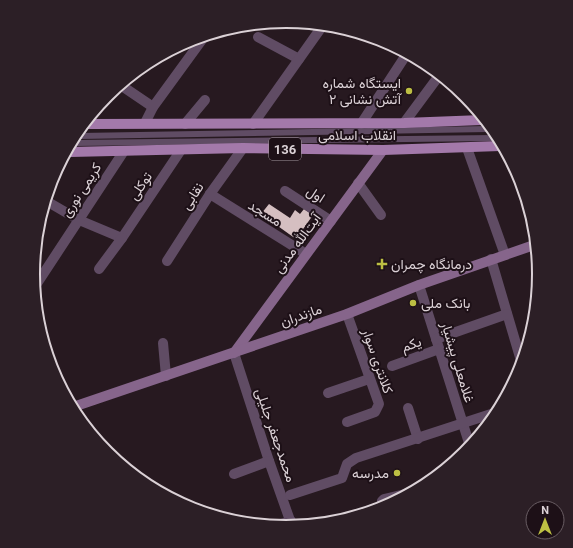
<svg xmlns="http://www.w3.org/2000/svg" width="573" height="548" font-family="Roboto,Vazirmatn,sans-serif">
	<rect width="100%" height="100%" fill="#271920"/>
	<polygon fill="#d5bfc1" points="269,204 290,218 295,210 300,214 304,209 313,215 296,239 261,214"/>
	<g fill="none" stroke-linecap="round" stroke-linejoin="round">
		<g stroke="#604c64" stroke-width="6">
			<polyline points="80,136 488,129"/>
			<polyline points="75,143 494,138"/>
		</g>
		<g stroke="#604c64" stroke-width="10">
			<polyline points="258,37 299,59"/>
			<polyline points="122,86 153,107"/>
			<polyline points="145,123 153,107 204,37"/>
			<polyline points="404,123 438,77"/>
			<polyline points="185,124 205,100"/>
			<polyline points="253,124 321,28"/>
			<polyline points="361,124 406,55"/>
			<polyline points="467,148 505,255"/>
			<polyline points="358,183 381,215"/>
			<polyline points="285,191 331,221"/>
			<polyline points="210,194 306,254"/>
			<polyline points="48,202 79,220 122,238 181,150"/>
			<polyline points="491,259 522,364"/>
			<polyline points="167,261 210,194 243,148"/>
			<polyline points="99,269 122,238"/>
			<polyline points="36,285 124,151"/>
			<polyline points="419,285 470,446"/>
			<polyline points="436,339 507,314"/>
			<polyline points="163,343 166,376"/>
			<polyline points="234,353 269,461 292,526"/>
			<polyline points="392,366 439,349"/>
			<polyline points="328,393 369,379"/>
			<polyline points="408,408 418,439"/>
			<polyline points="347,422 375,412 379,404 347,314"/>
			<polyline points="234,474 269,461"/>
			<polyline points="290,495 342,478 347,464 356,458 491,414"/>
			<polyline points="384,507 382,501 384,499 405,494"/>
			<polyline points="278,525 291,521"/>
		</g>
		<g stroke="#86658b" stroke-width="10">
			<polyline points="234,353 383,150"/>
			<polyline points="76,406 347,314 419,285 534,245"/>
		</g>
		<g stroke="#a379aa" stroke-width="10">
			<polyline points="88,124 404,123 482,120"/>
			<polyline points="70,152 243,148 383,150 500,146"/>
		</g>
	</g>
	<g fill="#bdbf43" stroke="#1d1017" stroke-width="1.5">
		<circle cx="409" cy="91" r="4"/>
		<path d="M380 258h4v4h4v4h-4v4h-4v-4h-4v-4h4z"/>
		<circle cx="413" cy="303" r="4"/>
		<circle cx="397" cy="473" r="4"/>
	</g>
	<g text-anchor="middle" stroke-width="4" stroke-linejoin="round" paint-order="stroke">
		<rect fill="#1d1017" stroke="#a2979d" stroke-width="1" x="269" y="138" width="32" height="22" rx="3"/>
		<g font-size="13" font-weight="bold" fill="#dbd1d6">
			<text x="285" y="154">136</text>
		</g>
		<g font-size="14" fill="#dbd1d6" stroke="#1d1017" text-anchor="end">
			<text x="401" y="88">ایستگاه شماره<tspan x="401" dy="16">۲ آتش نشانی</tspan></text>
			<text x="391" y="269" text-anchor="start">درمانگاه چمران</text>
			<text x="421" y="308" text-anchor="start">بانک ملی</text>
			<text x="389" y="478">مدرسه</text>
		</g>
		<g font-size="14" fill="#dbd1d6" stroke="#1d1017">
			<text x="357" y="140">انقلاب اسلامی</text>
			<text transform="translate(140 186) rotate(-56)" y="5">توکلی</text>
			<text transform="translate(81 190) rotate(-57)" y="5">کریمی نوری</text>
			<text transform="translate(316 194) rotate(33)" y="5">اول</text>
			<text transform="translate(192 196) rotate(-57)" y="5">نقابی</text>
			<text transform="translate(265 213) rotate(32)" y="5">مسجد</text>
			<text transform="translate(297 243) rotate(-54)" y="5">آیت‌الله مدنی</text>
			<text transform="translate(301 315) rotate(-19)" y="5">مازندران</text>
			<text transform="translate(411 344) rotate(-20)" y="5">یکم</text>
			<text transform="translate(378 361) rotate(71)" y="5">کلانتری سوار</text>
			<text transform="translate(458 362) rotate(73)" y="5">غلامعلی پیشیار</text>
			<text transform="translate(276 435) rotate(71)" y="5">محمدجعفر جلیلی</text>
		</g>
	</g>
	<path d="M0 0H573V548H0ZM40 274a246 246 0 1 1 492 0a246 246 0 1 1-492 0Z" fill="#2c1f26" fill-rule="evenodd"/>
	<path fill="none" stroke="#dbd1d6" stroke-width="2" d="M40 274a246 246 0 1 1 492 0a246 246 0 1 1-492 0Z"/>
	<g transform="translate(545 520)"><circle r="19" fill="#1d1017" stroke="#695d63"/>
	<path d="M0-3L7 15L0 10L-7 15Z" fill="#bdbf43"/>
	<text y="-6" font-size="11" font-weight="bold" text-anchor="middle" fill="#dbd1d6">N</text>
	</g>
</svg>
